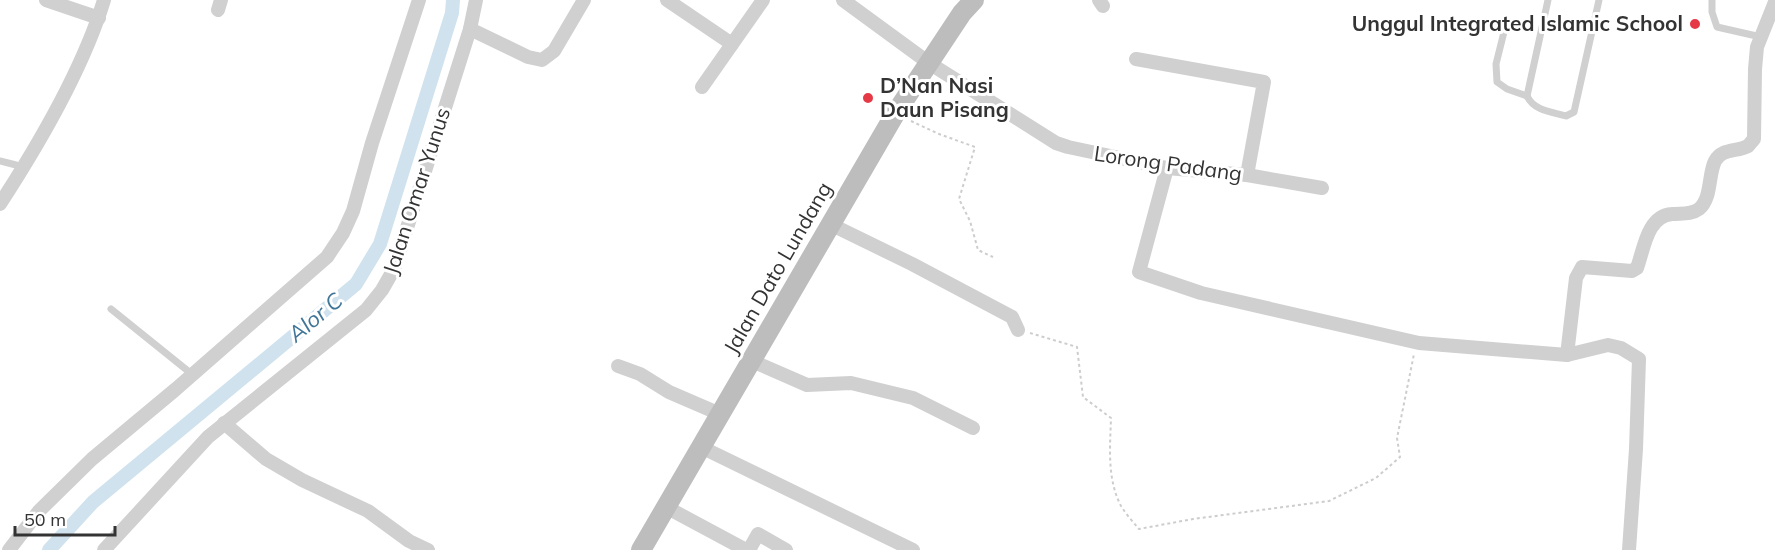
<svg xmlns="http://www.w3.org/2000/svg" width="1775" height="550" font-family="Mulish,sans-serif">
	<rect width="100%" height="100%" fill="#fff"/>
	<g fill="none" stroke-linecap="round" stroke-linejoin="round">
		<polyline stroke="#cfe2ee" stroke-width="14" points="49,550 93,502 356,284 380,244 452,13 453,0"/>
		<g stroke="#cdcdcd" stroke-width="2" stroke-dasharray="3 3" stroke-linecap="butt">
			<polyline points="911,121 939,134 975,147 959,199 970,221 978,250 993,257"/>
			<path d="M1030 333 1077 347 1083 397 1111 418C1110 448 1107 479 1121 506 1126 514 1133 522 1139 529L1193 519 1329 501 1376 478 1400 457 1397 438 1414 354"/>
		</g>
		<g stroke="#d0d0d0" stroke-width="7">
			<path d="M1548 0 1527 96C1534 111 1552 112 1566 116L1574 112 1599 0"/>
			<polyline points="1712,0 1712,12 1717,27 1761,37"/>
			<polyline points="1506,24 1496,64 1497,82 1507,89 1527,96"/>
			<polyline points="0,161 16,165 23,170"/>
			<polyline points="111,309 193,375"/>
		</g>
		<g stroke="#d0d0d0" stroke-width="14">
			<polyline points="46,0 99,18"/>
			<polyline points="667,0 732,44"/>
			<polyline points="843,0 929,63 1056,143 1068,147 1167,168 1247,175 1322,188"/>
			<polyline points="1099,0 1103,6"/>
			<polyline points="218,10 221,0"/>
			<polyline points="470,29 528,57 542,60 554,51 584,0"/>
			<polyline points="1136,59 1264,82 1247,175"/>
			<polyline points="702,87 763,0"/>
			<polyline points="1167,168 1139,272 1201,293 1419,343 1567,355 1608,345 1621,348 1639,359 1636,449 1629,550"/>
			<path d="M0 204C39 144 83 69 104 0"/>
			<polyline points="830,224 912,264 1012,317 1018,330"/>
			<path d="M1567 355 1576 278 1582 267 1632 271 1637 268C1644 249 1647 216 1672 214 1681 213 1691 215 1699 209 1712 198 1708 175 1715 161 1722 148 1737 152 1748 146 1749 145 1753 140 1754 139L1755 69 1757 47 1775 2"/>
			<polyline points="752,361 807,385 851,383 913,398 973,428"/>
			<polyline points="618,366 640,374 669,392 720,414"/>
			<polyline points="224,423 266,459 302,480 368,511 409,541 428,550"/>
			<polyline points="701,447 913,550"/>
			<polyline points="666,507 746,550"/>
			<polyline points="9,550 39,511 92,459 176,389 327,257 343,233 353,211 372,143 419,0"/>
			<polyline points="104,550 208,437 366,310 382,290 394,269 470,29 476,0"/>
			<polyline points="749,550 758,534 786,550"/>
		</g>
		<polyline stroke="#bdbdbd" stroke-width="20" points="641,550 895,114 962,13 974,0"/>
	</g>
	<g fill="#e63946" stroke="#fff" stroke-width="2">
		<circle cx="1695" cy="24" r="6"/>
		<circle cx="868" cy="98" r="6"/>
	</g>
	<g text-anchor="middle" stroke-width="6" stroke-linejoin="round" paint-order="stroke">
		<g font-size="21" font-weight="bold" fill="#333" stroke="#fff" text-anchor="end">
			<text x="1683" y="31">Unggul Integrated Islamic School</text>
			<text x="880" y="93" text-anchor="start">D’Nan Nasi<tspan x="880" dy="24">Daun Pisang</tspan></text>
		</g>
		<g font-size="21" fill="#333" stroke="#fff">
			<text transform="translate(1168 164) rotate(8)" y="7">Lorong Padang</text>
			<text transform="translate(417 191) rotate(-72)" y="7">Jalan Omar Yunus</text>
			<text transform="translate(778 268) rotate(-60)" y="7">Jalan Dato Lundang</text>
		</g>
		<g font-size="22" font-style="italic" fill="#3f7597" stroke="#fff">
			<text transform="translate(315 317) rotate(-40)" y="8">Alor C</text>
		</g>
	</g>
	<path d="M15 526v9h100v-9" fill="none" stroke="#333333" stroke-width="3"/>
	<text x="24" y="526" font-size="18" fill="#333333" stroke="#ffffff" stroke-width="4.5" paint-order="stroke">50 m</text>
</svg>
